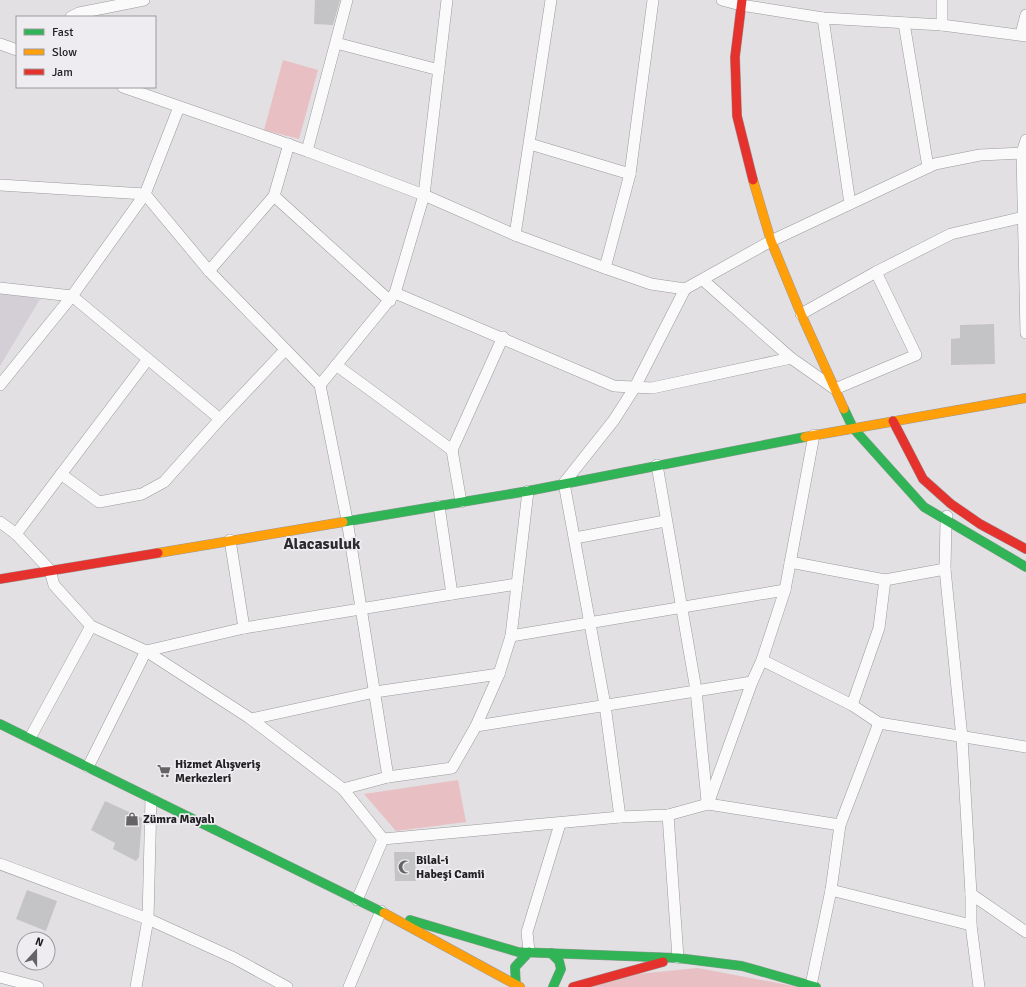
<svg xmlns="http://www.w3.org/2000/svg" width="1026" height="987" font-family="Signika,sans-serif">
	<rect width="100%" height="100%" fill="#e2e0e3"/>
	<polygon fill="#d4cfd6" points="0,293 40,299 0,366"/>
	<g fill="#e8c0c3">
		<polygon points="283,60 318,70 299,139 264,130"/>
		<polygon points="458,780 466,822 396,831 364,794"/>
		<polygon points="698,968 799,987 592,987 637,974"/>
	</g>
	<g fill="#c4c3c5">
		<polygon points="315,0 340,0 333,25 314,24"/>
		<polygon points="994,324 995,364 951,365 951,339 960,338 960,325"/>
		<polygon points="105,801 142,818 139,857 136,861 113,849 115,843 91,830"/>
		<polygon points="394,852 415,852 416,881 395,881"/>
		<polygon points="27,890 57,901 46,931 16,919"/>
	</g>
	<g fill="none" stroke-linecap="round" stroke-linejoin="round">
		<g stroke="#9a999c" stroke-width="12">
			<g id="street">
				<polyline points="722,0 741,5 823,18 942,25 1026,36"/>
				<polyline points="71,17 79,13 144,0"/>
				<polyline points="823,18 850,204"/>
				<polyline points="904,23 928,167"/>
				<polyline points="942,25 942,0"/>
				<polyline points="1021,34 1026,15"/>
				<polyline points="336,43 439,70"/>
				<polyline points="0,44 17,50"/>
				<polyline points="123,87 307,151 424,195 515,235 605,268 651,284 685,289 771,241 935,164 980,155 1022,153"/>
				<polyline points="1026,140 1022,153 1026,333"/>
				<polyline points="530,144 630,174"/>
				<polyline points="307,151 347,0"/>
				<polyline points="0,185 145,194 209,271 320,385 347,520 388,777"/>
				<polyline points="274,196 390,301"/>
				<polyline points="515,235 551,0"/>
				<polyline points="605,268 630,174 653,0"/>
				<polyline points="209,271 274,196 289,144"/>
				<polyline points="703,280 791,358 835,389 916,355 876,272"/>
				<polyline points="0,288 72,296 220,419"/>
				<polyline points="395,293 614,386 652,388 791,358"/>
				<polyline points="801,314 876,272 951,234 1024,217"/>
				<polyline points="336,365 452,450 461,502"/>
				<polyline points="0,385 72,296 145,194 179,107"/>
				<polyline points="320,385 395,293 424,195 447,0"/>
				<polyline points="452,450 503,337"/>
				<polyline points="657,465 696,690 707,801"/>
				<polyline points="61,474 99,502 142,494 164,482 220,419 285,350"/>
				<polyline points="439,506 452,594 517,584"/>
				<polyline points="947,516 946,520 945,569 962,738 971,894 971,925 979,987"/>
				<polyline points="0,522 16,534 50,570 54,585 91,626 146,651 251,719 343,789 383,839"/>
				<polyline points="16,534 148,359"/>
				<polyline points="575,538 665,521"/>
				<polyline points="230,540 244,628"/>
				<polyline points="790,562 885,580 945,569"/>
				<polyline points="511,636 785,590"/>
				<polyline points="762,660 852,705 879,723 1026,747"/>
				<polyline points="852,705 879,628 885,580"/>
				<polyline points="251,719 375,692 499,674"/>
				<polyline points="476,726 752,682"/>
				<polyline points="30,738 91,626"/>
				<polyline points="88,767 146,651 244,628 452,594"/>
				<polyline points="343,789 388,777 452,768 476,726 499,674 511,636 528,491"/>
				<polyline points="708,804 752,682 762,660 785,590 814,435"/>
				<polyline points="668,815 678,958"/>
				<polyline points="620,817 605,705 564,483 614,420 635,387 685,289"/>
				<polyline points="0,864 148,919 234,958 287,987"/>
				<polyline points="831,890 971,925"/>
				<polyline points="971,894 1026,932"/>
				<polyline points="357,900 383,839 620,817 668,815 708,804 840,825"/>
				<polyline points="529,952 527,932 560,824"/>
				<polyline points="0,977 38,987"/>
				<polyline points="811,985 831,890 840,825 879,723"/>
				<polyline points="136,987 148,919 151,799"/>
				<polyline points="349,987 381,911"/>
			</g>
		</g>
		<g stroke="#9a999c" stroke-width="10">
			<g id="fast">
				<polyline points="844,409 853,428 924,507 1026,567"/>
				<polyline points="343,522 528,491 805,437"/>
				<polyline points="0,724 384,913"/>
				<polyline points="410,920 518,952 678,958 742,966 816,987"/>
				<polyline points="551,953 559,961 561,969 553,987"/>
				<polyline points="516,987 515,967 529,952"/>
			</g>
		</g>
		<g stroke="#9a999c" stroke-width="10">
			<g id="slow">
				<polyline points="753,180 771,241 801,314 844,409"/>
				<polyline points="805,437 1026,398"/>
				<polyline points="158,553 343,522"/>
				<polyline points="384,913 520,987"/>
			</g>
		</g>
		<g stroke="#9a999c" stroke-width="10">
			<g id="jam">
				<polyline points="742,0 735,57 737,116 753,180"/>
				<polyline points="893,421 923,479 951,504 980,524 1026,549"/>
				<polyline points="0,579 158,553"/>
				<polyline points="573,987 663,962"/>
			</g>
		</g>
		<use href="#street" stroke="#fbfafb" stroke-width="11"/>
		<use href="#fast" stroke="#30b455" stroke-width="9"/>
		<use href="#slow" stroke="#ff9f0a" stroke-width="9"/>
		<use href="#jam" stroke="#e5322d" stroke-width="9"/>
	</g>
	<defs>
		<g id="supermarket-bare" transform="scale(1.08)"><path d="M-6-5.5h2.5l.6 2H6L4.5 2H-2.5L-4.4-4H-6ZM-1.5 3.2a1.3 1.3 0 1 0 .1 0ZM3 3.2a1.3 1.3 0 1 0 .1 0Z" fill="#656366" stroke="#efecf1" stroke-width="2.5" paint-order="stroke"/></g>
		<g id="shop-bare" transform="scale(1.08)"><path d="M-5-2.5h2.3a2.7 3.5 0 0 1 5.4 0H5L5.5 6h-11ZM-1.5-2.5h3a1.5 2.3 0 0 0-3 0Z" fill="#656366" stroke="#efecf1" stroke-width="2.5" paint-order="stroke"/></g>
		<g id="mosque-bare" transform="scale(1.08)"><path d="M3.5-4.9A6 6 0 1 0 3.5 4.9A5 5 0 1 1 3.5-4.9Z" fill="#656366" stroke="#efecf1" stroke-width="2.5" paint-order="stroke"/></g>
	</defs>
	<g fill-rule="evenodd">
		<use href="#supermarket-bare" x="164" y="771"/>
		<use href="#shop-bare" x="132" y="819"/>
		<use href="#mosque-bare" x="405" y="867"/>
	</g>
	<g text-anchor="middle" stroke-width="3.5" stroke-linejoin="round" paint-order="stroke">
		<g font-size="12" font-weight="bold" fill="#222022" stroke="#efecf1" text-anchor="start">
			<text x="175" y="768">Hizmet Alışveriş<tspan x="175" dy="14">Merkezleri</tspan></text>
			<text x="143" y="823">Zümra Mayalı</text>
			<text x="416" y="864">Bilal-i<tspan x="416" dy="14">Habeşi Camii</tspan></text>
		</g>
		<g font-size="16" font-weight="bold" fill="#2d2b2f" stroke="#efecf1">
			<text x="322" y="549">Alacasuluk</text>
		</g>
	</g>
	<rect x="16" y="16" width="140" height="72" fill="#efecf1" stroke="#9d9a9e"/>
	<rect x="24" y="29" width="20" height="6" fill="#30b455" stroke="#9d9a9e"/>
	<text x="52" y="36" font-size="12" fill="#222022">Fast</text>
	<rect x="24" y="49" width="20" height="6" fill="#ff9f0a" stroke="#9d9a9e"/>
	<text x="52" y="56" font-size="12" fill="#222022">Slow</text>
	<rect x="24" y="69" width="20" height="6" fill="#e5322d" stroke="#9d9a9e"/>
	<text x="52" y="76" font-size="12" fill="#222022">Jam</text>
	<g transform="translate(36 951) rotate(21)"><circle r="19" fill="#efecf1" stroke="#9d9a9e"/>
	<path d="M0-3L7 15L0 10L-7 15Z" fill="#656366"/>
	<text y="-6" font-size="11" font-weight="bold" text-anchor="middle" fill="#222022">N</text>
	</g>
</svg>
